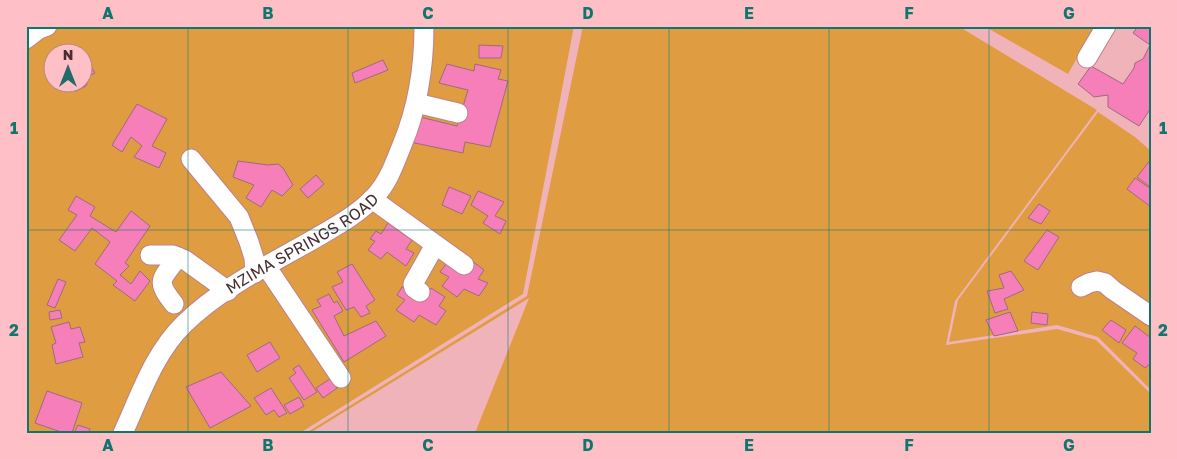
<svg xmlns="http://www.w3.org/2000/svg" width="1177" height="459" font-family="'Golos Text',sans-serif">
	<rect width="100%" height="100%" fill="#f1b3ba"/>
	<g fill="#df9c41" fill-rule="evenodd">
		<path d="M26 26H574L523 294 300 433H26ZM52 52H82V82H52Z"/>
		<polygon points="583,26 958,26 1097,110 955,301 946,345 1057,329 1096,340 1151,394 1151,433 475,433 529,298 310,433 306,433 527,296"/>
		<polygon points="984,26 1095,26 1068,74"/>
		<polygon points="1098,112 1135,137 1151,151 1151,390 1098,337 1057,325 949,342 958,300"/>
	</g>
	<g fill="#f67eb9" stroke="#9d6a81">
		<polygon points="1138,26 1151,26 1151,108 1139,126 1108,107 1108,95 1094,97 1078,84 1091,66 1123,84 1134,68 1135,63 1143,59 1150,45 1133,33"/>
		<polygon points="479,45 503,46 501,58 479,58"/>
		<polygon points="383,60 388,70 355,83 352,73"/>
		<polygon points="87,61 95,73 89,76 86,86 76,91 65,88 60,82 82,82 82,64"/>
		<polygon points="447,64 474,71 475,64 501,70 498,79 508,81 490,147 465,142 463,153 410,142 420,117 457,126 468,90 439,83"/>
		<polygon points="137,104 167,119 152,146 166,153 159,168 134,157 142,146 131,137 122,152 112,145"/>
		<polygon points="1151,159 1151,184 1149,186 1137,177"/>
		<polygon points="238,161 268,165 278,164 283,168 293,185 282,196 272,190 261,207 246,198 254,185 233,177"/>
		<polygon points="316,175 324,184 308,198 300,189"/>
		<polygon points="1135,178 1151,189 1151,207 1127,189"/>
		<polygon points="449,187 471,196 462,214 442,205"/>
		<polygon points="478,191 504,202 495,216 506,221 500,234 483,223 488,216 471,205"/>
		<polygon points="76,196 95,207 90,216 116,232 131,211 150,226 125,263 129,266 120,275 131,284 140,271 150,281 135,301 113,285 117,281 95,264 110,242 92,228 75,251 59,240 77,215 68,210"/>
		<polygon points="1039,204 1050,211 1041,224 1028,218"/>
		<polygon points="388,223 412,240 406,249 414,253 406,266 387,252 381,259 368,250 375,241 370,239 376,231 381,234"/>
		<polygon points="1047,230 1059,237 1038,270 1024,261"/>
		<polygon points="472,261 484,270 478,279 488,283 479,296 464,289 457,297 442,286 449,277 440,272 446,264 457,271 465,271"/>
		<polygon points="352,264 375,300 366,306 370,313 361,317 354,307 346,310 332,287 343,282 337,272"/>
		<polygon points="1011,271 1024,290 1004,299 1008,309 995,313 987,291 1004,288 999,275"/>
		<polygon points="58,279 66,282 55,308 47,305"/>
		<polygon points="402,287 422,301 431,288 445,297 439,306 446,311 436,325 419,315 414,322 396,310 405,300 397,295"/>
		<polygon points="329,294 334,303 337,301 343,311 334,316 344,336 376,321 386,336 344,362 312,310 321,306 317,300"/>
		<polygon points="60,310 62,318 50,320 49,312"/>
		<polygon points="1010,312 1018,331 994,336 986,320"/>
		<polygon points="1032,312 1048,314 1047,325 1031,323"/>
		<polygon points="1111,320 1126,330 1119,343 1102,330"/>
		<polygon points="69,322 71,329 80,327 85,342 79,343 83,357 56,364 52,345 56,343 51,327"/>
		<polygon points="1135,326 1151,338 1151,363 1145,368 1133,359 1137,353 1122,343"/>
		<polygon points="270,342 280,358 257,372 247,355"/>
		<polygon points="299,365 317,392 304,400 289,378 296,373 293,369"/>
		<polygon points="221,372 251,406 210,428 186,387"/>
		<polygon points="330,379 337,388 323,398 316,388"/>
		<polygon points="271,388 287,413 279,417 274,410 266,415 254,398"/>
		<polygon points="47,391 82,403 72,433 64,433 35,423"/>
		<polygon points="299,397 304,406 290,414 284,405"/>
		<polygon points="78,425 90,429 88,433 74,433"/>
	</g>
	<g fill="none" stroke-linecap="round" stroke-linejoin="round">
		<g stroke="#bd8289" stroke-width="21">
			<g id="minor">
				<polyline points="26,39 39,29 47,26"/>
				<polyline points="1087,58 1106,26"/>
				<polyline points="416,103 458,113"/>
				<polyline points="191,159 239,217 249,242 254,258 255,273"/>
				<polyline points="372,199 464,265"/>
				<polyline points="150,255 173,255 185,260 228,291"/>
				<polyline points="266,266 341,378"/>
				<polyline points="1081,287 1089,283 1097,281 1105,283 1113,290 1151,316"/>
				<polyline points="420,292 414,288 413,284 435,245"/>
				<path d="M174 304C155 280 161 280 178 257"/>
				<path id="s1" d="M123 433C140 396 154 353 184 324 219 289 272 263 314 239 336 226 359 214 376 195 389 181 395 162 402 145 418 107 424 67 424 26"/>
			</g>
		</g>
		<use href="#minor" stroke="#fff" stroke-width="19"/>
	</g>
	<path fill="none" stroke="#0f766e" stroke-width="1" stroke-opacity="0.55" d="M188 26V433M348 26V433M508 26V433M669 26V433M829 26V433M989 26V433M26 230H1151"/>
	<g text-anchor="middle" stroke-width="4" stroke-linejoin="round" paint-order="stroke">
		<g font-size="16" fill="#472e31" stroke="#ffbfc7">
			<text dy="6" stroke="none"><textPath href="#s1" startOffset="269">MZIMA SPRINGS ROAD</textPath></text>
		</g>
	</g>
	<rect width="1177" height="459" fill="none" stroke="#ffbfc7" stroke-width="55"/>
	<g transform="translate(68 68)"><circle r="24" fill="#ffbfc7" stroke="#b5858b"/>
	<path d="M0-4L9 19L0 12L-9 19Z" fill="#206c69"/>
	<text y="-8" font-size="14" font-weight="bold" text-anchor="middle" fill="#472e31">N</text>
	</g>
	<rect x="28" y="28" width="1122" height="404" fill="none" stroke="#0f766e" stroke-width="2"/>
	<g font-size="16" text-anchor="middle" font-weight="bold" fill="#0f766e">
		<text x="108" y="19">A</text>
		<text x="268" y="19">B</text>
		<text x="428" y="19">C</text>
		<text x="588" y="19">D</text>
		<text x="749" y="19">E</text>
		<text x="909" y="19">F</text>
		<text x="1069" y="19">G</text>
		<text x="14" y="134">1</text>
		<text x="1163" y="134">1</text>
		<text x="14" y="336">2</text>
		<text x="1163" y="336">2</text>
		<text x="108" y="451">A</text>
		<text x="268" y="451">B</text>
		<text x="428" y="451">C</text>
		<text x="588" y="451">D</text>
		<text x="749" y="451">E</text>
		<text x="909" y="451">F</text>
		<text x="1069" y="451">G</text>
	</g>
</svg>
